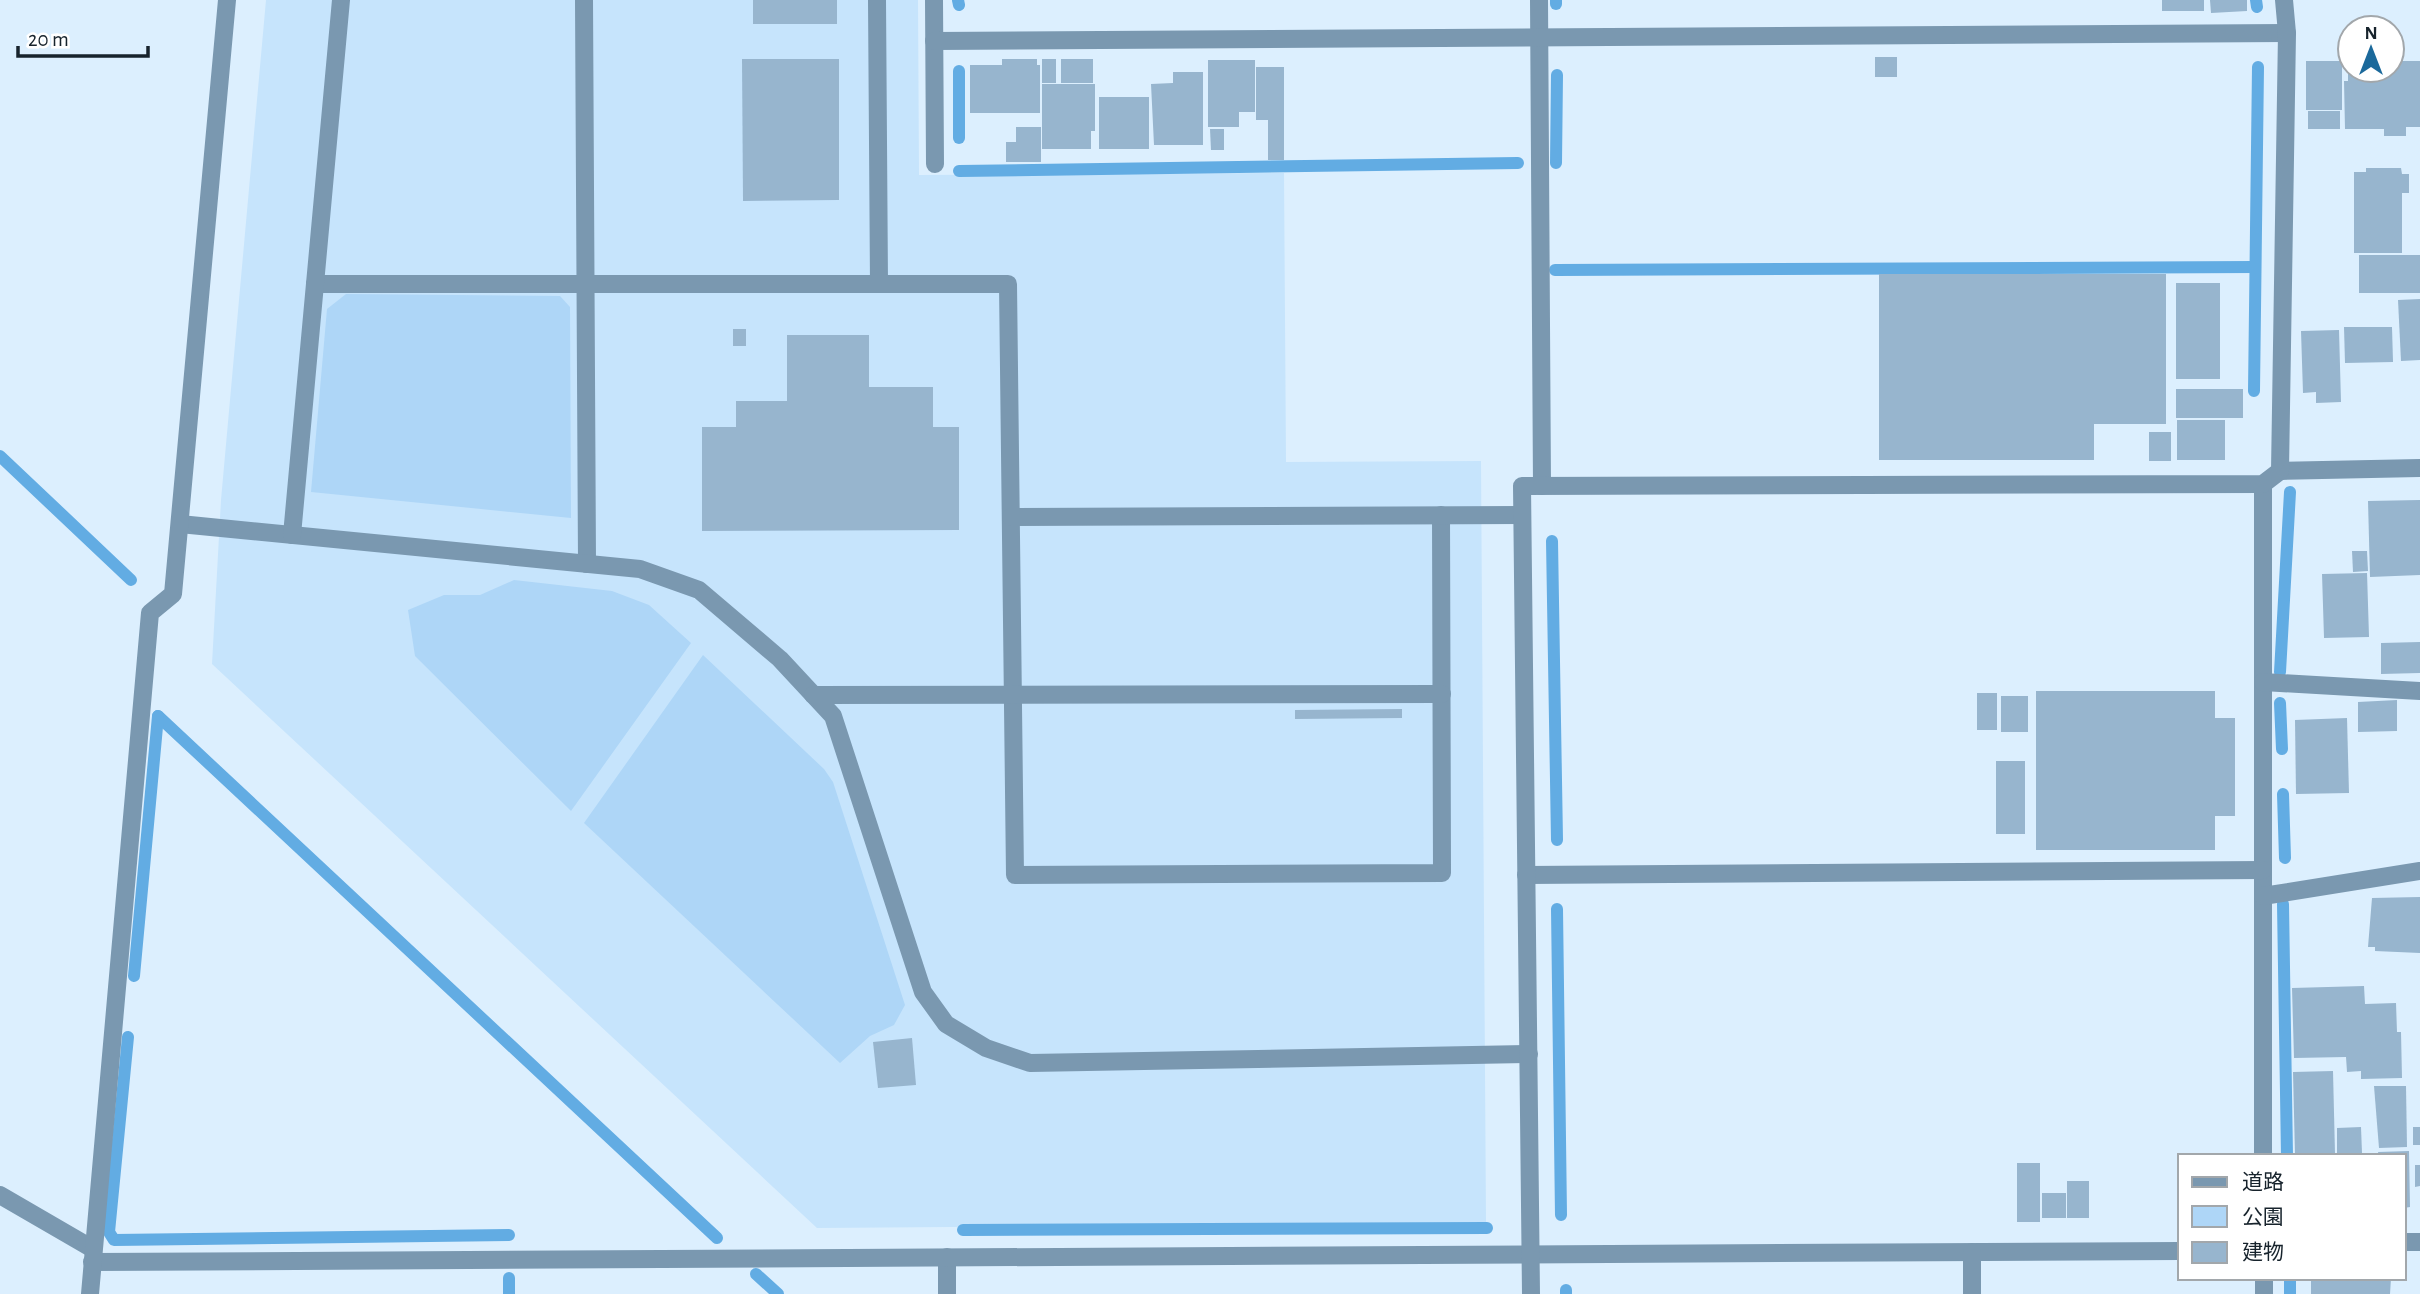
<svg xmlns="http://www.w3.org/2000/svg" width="2420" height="1294" font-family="'Alegreya Sans','Noto Sans JP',sans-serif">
	<rect width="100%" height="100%" fill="#dceffe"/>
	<polygon fill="#c6e4fc" points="266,0 918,0 919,175 1284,173 1286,462 1481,461 1486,1223 817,1228 212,664 221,500"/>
	<g fill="#aed6f7">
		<polygon points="346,294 560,296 570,307 571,518 311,492 327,309"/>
		<polygon points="514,580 612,591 649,605 691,643 571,811 415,656 408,610 444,595 480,595"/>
		<polygon points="703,655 824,769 833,782 905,1005 894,1025 870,1036 840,1063 584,823"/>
	</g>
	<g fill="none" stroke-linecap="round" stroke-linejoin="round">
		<g stroke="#62ace3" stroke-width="12">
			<polyline points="958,0 959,5"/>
			<polyline points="1556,0 1556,4"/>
			<polyline points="2256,0 2257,7"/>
			<polyline points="959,71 959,138"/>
			<polyline points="1556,163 1557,75"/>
			<polyline points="959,171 1518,163"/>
			<polyline points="1555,270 2255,267"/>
			<polyline points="2254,391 2258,67"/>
			<polyline points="0,456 131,580"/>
			<polyline points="1552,541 1557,840"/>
			<polyline points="2280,672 2290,492"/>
			<polyline points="2280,703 2282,749"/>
			<polyline points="158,716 717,1238"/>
			<polyline points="2283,794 2285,858"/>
			<polyline points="2283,904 2287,1156"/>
			<polyline points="1557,909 1561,1215"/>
			<polyline points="134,976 158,716"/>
			<polyline points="128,1037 109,1232 114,1240 509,1235"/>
			<polyline points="963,1230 1487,1228"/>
			<polyline points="756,1274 778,1294"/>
			<polyline points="509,1278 509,1294"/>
			<polyline points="2290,1278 2290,1294"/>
			<polyline points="1566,1290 1566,1294"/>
		</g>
	</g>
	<g fill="#97b5ce">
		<rect x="753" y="0" width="84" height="24"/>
		<rect x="2162" y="0" width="42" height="11"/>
		<polygon points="2210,0 2247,0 2247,11 2211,13"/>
		<rect x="1875" y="57" width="22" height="20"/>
		<polygon points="742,59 839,59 839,200 743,201"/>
		<polygon points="1002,59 1037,59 1037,65 1040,65 1040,113 970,113 970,65 1002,65"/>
		<rect x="1042" y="59" width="14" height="24"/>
		<rect x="1061" y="59" width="32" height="24"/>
		<polygon points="1208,60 1255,60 1255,112 1239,112 1239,127 1208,127"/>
		<rect x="2306" y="61" width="36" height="49"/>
		<polygon points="2392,61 2420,61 2420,127 2406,127 2406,136 2384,136 2384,129 2345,129 2344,81 2348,81 2348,70 2392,70"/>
		<polygon points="1256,67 1284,67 1284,160 1268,160 1268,120 1256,120"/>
		<polygon points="1173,72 1203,72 1203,145 1154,145 1151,84 1173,83"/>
		<polygon points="1042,84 1095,84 1095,131 1091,131 1091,149 1042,149"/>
		<rect x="1099" y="97" width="50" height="52"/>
		<rect x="2308" y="111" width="32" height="18"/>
		<polygon points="1016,127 1041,127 1041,162 1006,162 1006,142 1016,142"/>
		<polygon points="1210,129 1224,129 1224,150 1211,150"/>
		<polygon points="2366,168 2401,168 2402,174 2409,174 2409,193 2402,193 2402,253 2354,253 2354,172 2366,172"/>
		<rect x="2359" y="255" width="61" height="38"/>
		<polygon points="1879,274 2166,274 2166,424 2094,424 2094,460 1879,460"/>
		<rect x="2176" y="283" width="44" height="96"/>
		<polygon points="2420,299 2420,360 2401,361 2398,300"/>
		<polygon points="2344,327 2392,327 2393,362 2345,363"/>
		<rect x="733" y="329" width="13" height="17"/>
		<polygon points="2339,330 2341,402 2316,403 2316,392 2303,393 2301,331"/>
		<polygon points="787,335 869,335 869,387 933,387 933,427 959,427 959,530 702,531 702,427 736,427 736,401 787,401"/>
		<rect x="2176" y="389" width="67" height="29"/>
		<rect x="2177" y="420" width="48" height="40"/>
		<rect x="2149" y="432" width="22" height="29"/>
		<polygon points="2420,500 2420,575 2370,577 2368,501"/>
		<polygon points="2352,551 2367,551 2368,571 2353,572"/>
		<polygon points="2367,573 2369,637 2324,638 2322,574"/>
		<polygon points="2420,642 2420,673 2381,674 2381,643"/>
		<polygon points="2036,691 2215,691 2215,718 2235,718 2235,816 2215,816 2215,850 2036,850"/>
		<rect x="1977" y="693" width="20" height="37"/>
		<rect x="2001" y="696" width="27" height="36"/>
		<polygon points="2397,700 2397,731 2358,732 2358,702"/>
		<polygon points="1402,709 1402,718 1295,719 1295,710"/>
		<polygon points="2347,718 2349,793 2296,794 2295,720"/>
		<rect x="1996" y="761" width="29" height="73"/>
		<polygon points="2420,897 2420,953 2375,951 2375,947 2368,947 2372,898"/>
		<polygon points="2364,986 2365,1004 2396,1003 2397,1032 2401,1032 2402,1078 2361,1079 2361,1071 2347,1072 2346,1057 2294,1058 2292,988"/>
		<polygon points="912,1038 916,1085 878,1088 873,1042"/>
		<polygon points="2333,1071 2335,1154 2295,1155 2293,1072"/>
		<polygon points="2374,1086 2406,1086 2407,1147 2379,1148"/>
		<polygon points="2361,1127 2362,1153 2337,1153 2337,1128"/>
		<rect x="2413" y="1127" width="7" height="18"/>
		<polygon points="2409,1151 2410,1207 2404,1208 2404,1156 2379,1156 2378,1152"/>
		<rect x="2017" y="1163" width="23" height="59"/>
		<polygon points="2415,1165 2420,1165 2420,1186 2415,1187"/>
		<rect x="2067" y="1181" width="22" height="37"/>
		<rect x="2042" y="1193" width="24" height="25"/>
		<polygon points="2311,1278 2391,1278 2390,1294 2311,1294"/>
	</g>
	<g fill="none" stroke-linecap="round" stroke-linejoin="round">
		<g stroke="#7a98b0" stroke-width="18">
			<polyline points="584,0 587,564"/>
			<polyline points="877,0 879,284"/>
			<polyline points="315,284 1008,284 1015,875 1442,873 1441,515"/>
			<polyline points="1011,517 1522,515"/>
			<polyline points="180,524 640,569 699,590 780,659 833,716 923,992 946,1024 986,1048 1030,1063 1529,1054"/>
			<polyline points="292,535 341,0"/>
			<polyline points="813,695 1442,694"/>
		</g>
		<g stroke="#7a98b0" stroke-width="18">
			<polyline points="934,0 935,164"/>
			<polyline points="1539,0 1542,486"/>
			<polyline points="934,41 2287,33"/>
			<polyline points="2280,471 2420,468"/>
			<polyline points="2263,484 2263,1156"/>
			<polyline points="2263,682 2420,691"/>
			<polyline points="1526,875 2263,870"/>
			<polyline points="2263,896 2420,871"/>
			<polyline points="0,1195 93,1249"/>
			<polyline points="2404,1242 2420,1242"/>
			<polyline points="947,1257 947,1294"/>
			<polyline points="92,1262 2180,1251"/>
			<polyline points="2264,1278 2264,1294"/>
			<polyline points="90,1294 150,613 173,594 227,0"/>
			<polyline points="1531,1294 1522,486 2263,484 2280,471 2287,33 2284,0"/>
			<polyline points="1972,1294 1972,1252"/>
		</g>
	</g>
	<rect x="2178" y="1154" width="228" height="126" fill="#ffffff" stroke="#a2a7ab" stroke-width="2"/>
	<rect x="2192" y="1177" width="35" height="10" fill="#7a98b0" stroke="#a2a7ab" stroke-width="2"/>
	<text x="2242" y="1189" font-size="21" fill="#17232c">道路</text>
	<rect x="2192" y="1206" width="35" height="21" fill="#aed6f7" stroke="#a2a7ab" stroke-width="2"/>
	<text x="2242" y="1224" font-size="21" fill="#17232c">公園</text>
	<rect x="2192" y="1242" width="35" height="21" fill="#97b5ce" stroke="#a2a7ab" stroke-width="2"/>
	<text x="2242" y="1259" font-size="21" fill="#17232c">建物</text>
	<g transform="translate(2371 49)"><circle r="33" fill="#ffffff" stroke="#a2a7ab" stroke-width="2"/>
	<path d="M0-5L12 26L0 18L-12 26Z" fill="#1b699b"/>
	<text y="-10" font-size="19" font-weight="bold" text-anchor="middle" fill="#17232c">N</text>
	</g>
	<path d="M18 46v10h130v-10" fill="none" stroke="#17232c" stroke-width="3.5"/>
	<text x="28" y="46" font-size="21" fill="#17232c" stroke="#ffffff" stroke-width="5" paint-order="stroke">20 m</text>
</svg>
